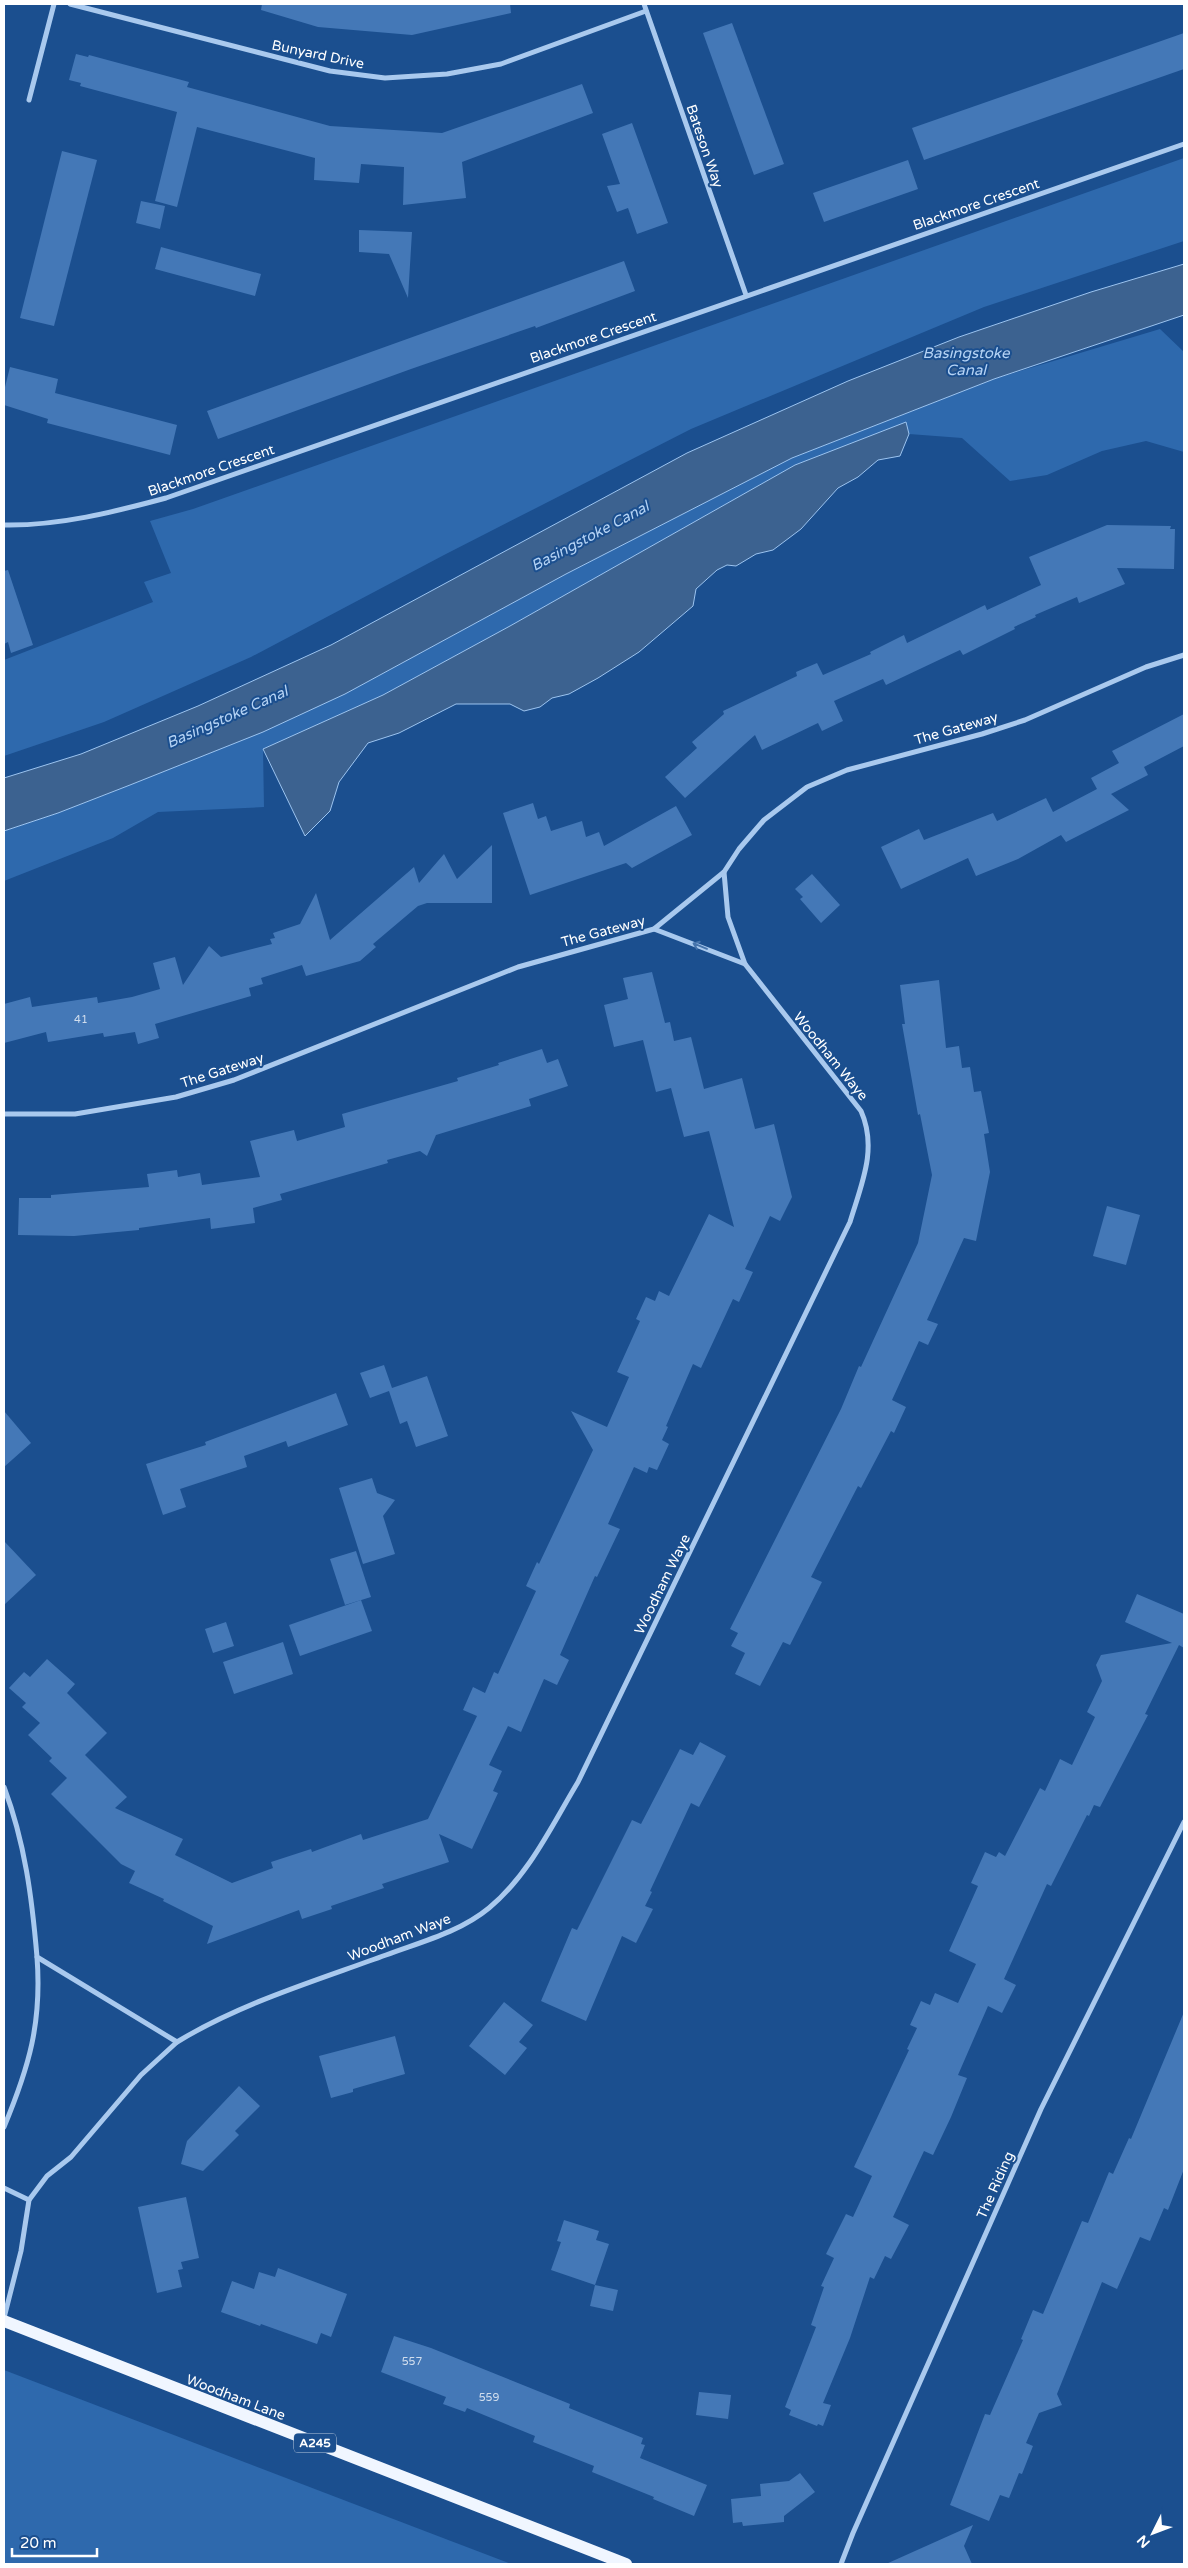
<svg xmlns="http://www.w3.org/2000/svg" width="1188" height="2568" font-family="'Varela Round',sans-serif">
	<rect width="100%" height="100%" fill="#1b4f8f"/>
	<g fill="#2e69ad">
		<polygon points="1184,158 1184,241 984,307 691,429 444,555 251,657 104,722 4,756 4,660 153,602 144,582 171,573 150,521 193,509"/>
		<polygon points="1160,329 1184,352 1184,452 1146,441 1102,451 1047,475 1010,481 962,438 909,434 905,423 795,465 510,626 383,695 263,749 264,807 158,812 113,838 4,881 4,831 58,813 130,785 345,694 566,574 792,458 994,379"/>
		<polygon points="4,2370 511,2564 4,2564"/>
	</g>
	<g fill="#3c6290" stroke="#9cc4f0">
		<polygon points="1184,264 1184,315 994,379 792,458 566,574 345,694 263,732 130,785 58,813 4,831 4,778 81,754 198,706 331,645 687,453 848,381 959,337 1091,292"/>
		<polygon points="906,422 909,434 900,456 878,460 858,477 838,488 801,529 773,550 756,554 736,566 727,565 717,570 696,589 693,606 639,652 598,678 569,694 552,698 540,707 524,711 510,704 456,704 399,733 368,743 339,782 330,811 305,836 263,749 383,695 510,626 795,465"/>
	</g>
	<g fill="#4478b7">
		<polygon points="262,4 510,4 511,13 412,35 318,27 261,10"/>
		<polygon points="732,23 784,164 754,175 703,33"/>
		<polygon points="1184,33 1184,69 924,160 912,128"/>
		<polygon points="76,54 88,57 89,55 189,82 187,87 330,126 442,133 582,84 593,113 462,162 466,198 403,205 404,167 361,164 359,183 314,180 315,158 197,127 177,207 155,201 177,112 80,86 81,83 69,80"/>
		<polygon points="632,123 668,223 637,234 628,208 617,212 607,186 620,184 602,134"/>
		<polygon points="62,151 97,160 54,326 20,318"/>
		<polygon points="908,160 918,189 824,222 813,193"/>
		<polygon points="141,201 165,206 160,229 136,223"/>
		<polygon points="359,230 412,232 408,298 389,254 359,252"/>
		<polygon points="161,247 261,274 255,296 155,269"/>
		<polygon points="624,261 635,291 536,328 535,326 411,369 218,439 207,411"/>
		<polygon points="10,367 58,379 55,393 177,425 170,455 47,423 48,419 4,405 4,391"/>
		<polygon points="1107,525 1171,526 1170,529 1175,529 1174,569 1117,568 1125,584 1079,603 1077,597 1035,615 1036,617 1014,627 1015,629 963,655 960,650 886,685 883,679 834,701 843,721 822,731 818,723 762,750 755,735 685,798 665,777 697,748 692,742 724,714 723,711 797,676 796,672 817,663 823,675 871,654 870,652 904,635 907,643 985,605 987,610 1041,585 1029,557"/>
		<polygon points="8,570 33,645 11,653 8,642 4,644 4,571"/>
		<polygon points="1184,714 1184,746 1144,767 1148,775 1111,794 1129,810 1066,842 1061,835 1018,859 976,876 968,858 901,889 881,847 919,829 924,840 993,813 997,821 1046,798 1053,812 1097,789 1091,778 1119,763 1112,751"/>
		<polygon points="533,803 538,819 546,816 551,831 582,821 586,837 599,832 604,846 676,806 692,835 632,868 626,863 530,895 503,813"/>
		<polygon points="492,845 492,903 427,903 418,906 373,944 376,947 360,961 306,976 302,965 261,978 263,984 249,988 251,996 155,1024 159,1038 138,1044 135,1032 104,1037 103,1033 48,1042 46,1032 4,1043 4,1004 30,997 32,1007 97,997 98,1003 132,997 160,989 153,963 175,957 183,985 209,946 221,957 272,944 270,939 275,938 273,933 300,924 316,893 330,940 414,867 419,883 444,854 457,879"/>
		<polygon points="812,874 840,905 821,923 800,899 803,897 795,889"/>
		<polygon points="652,972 665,1023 670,1022 674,1041 691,1037 704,1089 742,1078 755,1129 774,1124 792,1197 780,1221 770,1216 745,1269 753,1272 739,1302 733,1299 701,1368 693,1364 666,1426 668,1427 662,1440 669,1444 657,1470 649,1467 647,1473 634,1467 608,1524 620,1529 597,1577 595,1576 560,1655 569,1660 557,1685 544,1679 521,1732 508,1726 489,1765 502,1771 493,1791 498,1793 472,1849 439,1834 449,1862 382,1884 384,1888 331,1906 332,1909 302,1919 299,1910 207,1944 213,1926 163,1901 164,1899 129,1883 135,1871 121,1864 51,1794 67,1778 49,1761 52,1758 28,1735 40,1723 22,1707 26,1703 9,1688 24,1672 30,1677 47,1659 75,1684 67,1693 107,1733 85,1755 127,1797 115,1808 183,1839 175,1855 232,1883 273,1868 271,1862 311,1849 312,1852 361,1834 363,1840 428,1819 477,1716 463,1710 473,1687 485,1693 494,1672 498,1674 536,1591 526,1586 537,1562 539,1564 593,1450 571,1411 607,1427 629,1377 617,1372 640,1321 636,1319 646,1297 655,1301 659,1291 669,1296 709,1214 734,1227 709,1131 684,1137 671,1088 656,1092 643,1040 614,1047 604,1005 628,999 623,978"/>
		<polygon points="939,980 946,1048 959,1046 962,1068 970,1067 974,1092 981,1091 989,1133 984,1134 990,1172 976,1241 964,1238 927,1320 938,1324 928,1345 919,1341 892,1400 906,1407 894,1433 891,1431 861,1488 858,1486 811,1577 822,1582 790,1645 783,1642 760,1686 735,1674 745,1653 731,1646 738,1633 730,1629 841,1409 859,1366 861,1367 918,1243 932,1175 920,1114 918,1115 902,1024 905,1024 900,985"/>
		<polygon points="542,1049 547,1063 558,1059 568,1086 529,1099 531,1106 436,1135 427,1156 420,1151 387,1160 388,1163 280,1194 282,1200 253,1208 255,1223 211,1229 210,1218 139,1228 139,1230 74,1236 18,1235 19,1198 51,1198 51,1195 149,1187 147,1174 177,1170 178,1177 200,1173 202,1185 260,1177 250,1141 294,1130 297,1141 345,1127 342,1114 458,1081 457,1078 499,1065 498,1063"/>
		<polygon points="1107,1206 1140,1215 1126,1265 1093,1256"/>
		<polygon points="384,1365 392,1388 427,1376 448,1436 416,1447 407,1421 400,1424 389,1391 370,1398 360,1373"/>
		<polygon points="336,1393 348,1425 288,1447 286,1441 244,1456 247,1467 180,1489 186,1507 163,1515 146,1464 206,1445 205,1442"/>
		<polygon points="4,1411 31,1443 4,1467"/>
		<polygon points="372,1478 377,1493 395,1500 383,1516 395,1554 363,1564 339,1488"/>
		<polygon points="4,1541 36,1575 4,1605"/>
		<polygon points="356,1551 371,1597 345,1605 330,1559"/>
		<polygon points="1137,1594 1184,1614 1184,1648 1179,1645 1145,1714 1148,1715 1100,1807 1094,1805 1089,1816 1087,1815 1051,1886 1047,1884 1004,1979 1016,1985 1002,2013 988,2006 958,2075 967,2078 951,2117 933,2155 924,2151 893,2217 909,2225 891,2259 885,2256 874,2279 870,2277 850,2338 823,2403 831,2405 823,2426 818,2424 817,2426 789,2415 791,2410 785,2407 816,2327 811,2325 824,2287 821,2286 834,2258 826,2254 846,2214 853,2217 872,2176 854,2167 909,2050 907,2049 917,2028 910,2025 921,2001 930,2005 935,1993 958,2003 976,1964 949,1951 978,1886 971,1883 985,1852 996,1857 999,1852 1005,1856 1040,1788 1045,1791 1060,1759 1072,1765 1095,1717 1087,1712 1102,1681 1096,1665 1101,1655 1172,1643 1125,1622"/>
		<polygon points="361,1600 372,1631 300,1656 289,1625"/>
		<polygon points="226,1622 234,1646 213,1653 205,1629"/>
		<polygon points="283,1642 293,1674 234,1694 223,1662"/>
		<polygon points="700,1742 726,1756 699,1807 691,1803 650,1891 652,1892 645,1906 653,1909 636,1943 622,1936 586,2021 541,2001 572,1928 577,1930 632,1820 641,1824 680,1749 693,1755"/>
		<polygon points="504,2002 533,2025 519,2042 527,2048 505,2075 469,2046"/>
		<polygon points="1184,2012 1184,2169 1168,2210 1164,2208 1150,2241 1140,2237 1117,2289 1102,2282 1057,2394 1062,2405 1039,2413 1026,2443 1033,2446 1022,2474 1019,2473 1009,2498 1000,2495 989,2521 950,2505 985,2414 990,2415 1023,2340 1021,2339 1033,2310 1043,2314 1082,2221 1088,2223 1109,2172 1113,2174 1129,2138 1131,2139"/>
		<polygon points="395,2036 405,2074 353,2089 353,2092 331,2098 319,2056"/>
		<polygon points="239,2086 260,2106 235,2131 239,2135 203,2171 181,2164 187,2141"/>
		<polygon points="186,2197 199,2258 181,2262 183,2269 178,2270 182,2287 157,2293 138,2207"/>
		<polygon points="564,2220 599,2231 596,2240 609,2244 595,2285 551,2270 561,2242 557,2241"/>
		<polygon points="278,2268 347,2294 331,2337 321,2333 317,2344 261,2324 260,2326 221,2312 232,2281 254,2289 259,2272 275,2277"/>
		<polygon points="595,2285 618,2290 613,2311 590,2306"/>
		<polygon points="394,2336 431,2348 570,2404 569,2408 643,2438 641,2444 645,2445 640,2458 707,2485 694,2516 653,2499 654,2497 592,2472 594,2466 533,2442 535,2436 467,2408 465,2412 443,2404 446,2397 381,2372"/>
		<polygon points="699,2392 731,2395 728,2419 696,2415"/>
		<polygon points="800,2473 815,2492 784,2516 784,2522 743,2526 742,2522 733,2523 731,2499 761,2496 760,2484 789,2481"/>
		<polygon points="973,2525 964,2546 972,2564 886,2564"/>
	</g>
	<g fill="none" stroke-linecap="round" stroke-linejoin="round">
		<g stroke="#a9c9ee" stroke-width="5">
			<polyline points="70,4 330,71 385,78 447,74 501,64 646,11"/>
			<polyline points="644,4 746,295"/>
			<polyline points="29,100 54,4"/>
			<path d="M4 525C59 526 114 512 166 498L1184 144"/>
			<polyline points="654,929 745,964"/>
			<polyline points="4,1114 75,1114 176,1097 234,1080 518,967 654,929 724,872 739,849 764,820 807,787 847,770 982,734 1025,720 1146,667 1184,655"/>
			<path d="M4 1787C25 1843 32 1898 37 1957L177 2042C241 2003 315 1981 386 1955 421 1942 460 1932 489 1908 529 1875 552 1825 578 1782L850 1222C861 1185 878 1149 861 1111L745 964 728 917 724 872"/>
			<path d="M4 2127C29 2067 42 2023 37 1957"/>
			<polyline points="4,2188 29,2200"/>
			<polyline points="4,2318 21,2251 29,2200 47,2176 71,2157 141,2075 177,2042"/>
			<polyline points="841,2564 853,2533 1041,2109 1184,1822"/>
		</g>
		<polyline stroke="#f0f6ff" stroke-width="12" points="4,2321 626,2564"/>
	</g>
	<defs><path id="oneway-shaft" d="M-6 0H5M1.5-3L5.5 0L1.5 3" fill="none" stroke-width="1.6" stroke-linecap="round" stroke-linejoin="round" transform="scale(1.25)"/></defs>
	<use stroke="#4674ac" href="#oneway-shaft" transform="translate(700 946) rotate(-158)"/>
	<g text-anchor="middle" stroke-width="4" stroke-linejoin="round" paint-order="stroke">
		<g font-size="11" fill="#d0dded">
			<text x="81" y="1023">41</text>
			<text x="412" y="2365">557</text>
			<text x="489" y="2401">559</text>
		</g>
		<rect fill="#1b4f8f" stroke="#bbcadd" stroke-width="1" x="294" y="2433.5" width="42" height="19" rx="4"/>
		<g font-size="12" font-weight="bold" fill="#fff">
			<text x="315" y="2447">A245</text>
		</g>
		<g font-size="14" fill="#fff" stroke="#1b4f8f">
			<text transform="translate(318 54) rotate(12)" y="5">Bunyard Drive</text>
			<text transform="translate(705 146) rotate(71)" y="5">Bateson Way</text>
			<text transform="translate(976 204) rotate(-19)" y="5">Blackmore Crescent</text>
			<text transform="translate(593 337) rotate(-19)" y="5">Blackmore Crescent</text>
			<text transform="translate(211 470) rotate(-19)" y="5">Blackmore Crescent</text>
			<text transform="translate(956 728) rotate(-16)" y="5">The Gateway</text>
			<text transform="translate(603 931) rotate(-15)" y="5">The Gateway</text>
			<text transform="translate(831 1056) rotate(51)" y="5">Woodham Waye</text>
			<text transform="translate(222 1070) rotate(-18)" y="5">The Gateway</text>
			<text transform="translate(662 1584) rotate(-64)" y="5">Woodham Waye</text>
			<text transform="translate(399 1937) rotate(-21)" y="5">Woodham Waye</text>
			<text transform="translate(995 2185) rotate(-66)" y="5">The Riding</text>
			<text transform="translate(236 2397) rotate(21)" y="5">Woodham Lane</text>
		</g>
		<g font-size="15" font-style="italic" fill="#b5d3f5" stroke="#1b4f8f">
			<text x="966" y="358">Basingstoke<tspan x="966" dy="17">Canal</tspan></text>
			<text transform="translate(590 536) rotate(-28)" y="5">Basingstoke Canal</text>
			<text transform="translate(227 717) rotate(-24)" y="5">Basingstoke Canal</text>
		</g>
	</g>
	<rect width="1188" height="2568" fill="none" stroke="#ffffff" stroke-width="10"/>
	<g transform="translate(1153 2533) rotate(228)" stroke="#1b4f8f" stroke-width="4" paint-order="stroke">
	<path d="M0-4L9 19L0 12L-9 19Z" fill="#ffffff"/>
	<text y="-8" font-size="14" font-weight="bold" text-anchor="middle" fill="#ffffff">N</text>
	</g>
	<path d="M12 2548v8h85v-8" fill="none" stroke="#ffffff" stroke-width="2.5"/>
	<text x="20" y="2548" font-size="15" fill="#ffffff" stroke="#1b4f8f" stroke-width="4" paint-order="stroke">20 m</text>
</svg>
